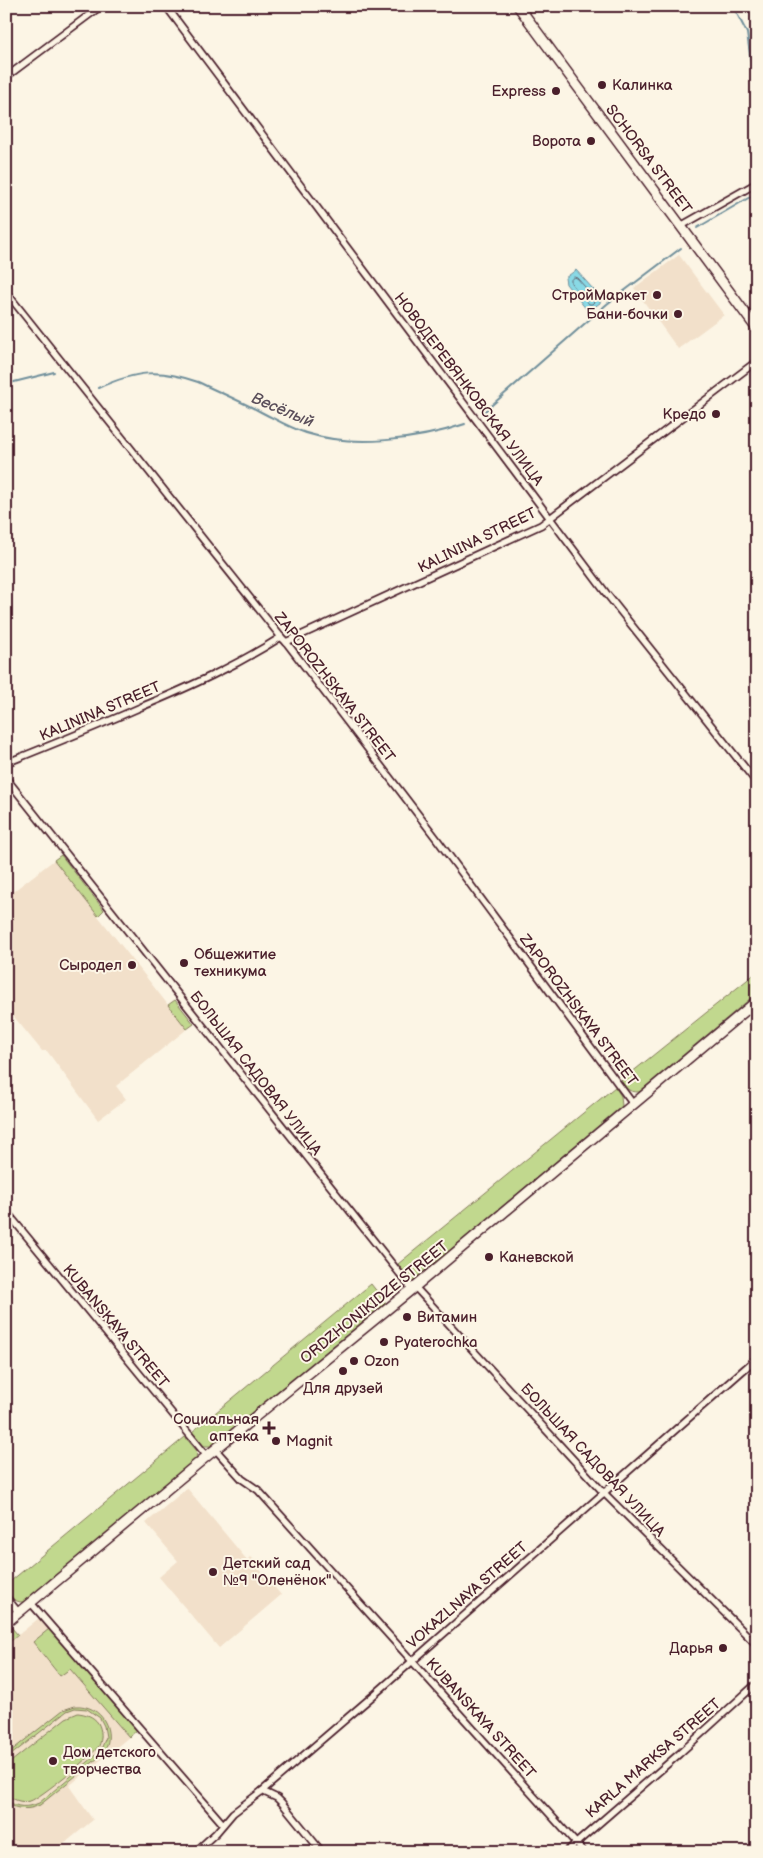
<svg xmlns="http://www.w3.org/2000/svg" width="763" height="1858" font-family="'Balsamiq Sans',sans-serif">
	<rect width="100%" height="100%" fill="#fcf5e5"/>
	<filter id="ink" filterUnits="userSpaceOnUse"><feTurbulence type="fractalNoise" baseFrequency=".02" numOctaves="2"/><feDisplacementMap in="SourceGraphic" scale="10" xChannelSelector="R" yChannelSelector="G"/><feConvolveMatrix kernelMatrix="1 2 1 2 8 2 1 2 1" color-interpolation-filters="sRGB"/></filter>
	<g filter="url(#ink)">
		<g fill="#f2e0ca">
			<polygon points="679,255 724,315 678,349 634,288"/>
			<polygon points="54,860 187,1029 116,1086 126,1099 98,1120 47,1051 42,1051 6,1007 6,897"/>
			<polygon points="187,1488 247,1560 251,1557 259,1566 258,1567 281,1595 219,1648 159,1577 178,1561 146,1523"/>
			<polygon points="39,1618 49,1629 33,1642 60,1676 70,1668 129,1737 69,1786 93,1820 54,1852 7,1852 6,1645"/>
		</g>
		<g fill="#c1d88e" stroke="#867c5c">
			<polygon points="61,855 104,910 98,916 54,860"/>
			<path d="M757 972V993L639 1092C629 1092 626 1089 621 1081Z"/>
			<polygon points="175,1000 194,1024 187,1029 168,1005"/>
			<polygon points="615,1087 621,1096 622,1106 412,1282 398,1264"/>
			<polygon points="371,1284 386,1303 212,1446 203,1446 192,1432"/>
			<path d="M185 1437 197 1451 196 1459 23 1602C15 1603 6 1594 6 1585Z"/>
			<polygon points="11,1627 18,1635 6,1645 6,1631"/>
			<polygon points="49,1629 137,1730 129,1737 70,1669 60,1676 33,1642"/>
			<path d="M75 1706C102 1704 117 1732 103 1754L40 1805C29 1810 19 1810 8 1804L6 1800C17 1808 27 1808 39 1803L100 1752 106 1737 104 1726 100 1718 87 1709 75 1708 67 1711 6 1759V1755L63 1710Z"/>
			<path d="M78 1713C86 1714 93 1716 98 1723 102 1730 102 1739 99 1746 95 1753 39 1799 30 1801 21 1803 12 1800 6 1793L7 1765 66 1718Z"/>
		</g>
		<polygon fill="#89d9e5" stroke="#708f9b" points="576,270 601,298 600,303 590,310 587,310 566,284 565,278"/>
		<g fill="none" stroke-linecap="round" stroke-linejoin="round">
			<polygon stroke="#636975" stroke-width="1" points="574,277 577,278 595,298 595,301 592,304 589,304 571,283 571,280"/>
			<g stroke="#708f9b" stroke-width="2">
				<polyline points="733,6 747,33 752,69 757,79"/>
				<polyline points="697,228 757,193"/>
				<polyline points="6,384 54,372"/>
				<path d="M98 388C136 371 159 368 198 382 219 392 240 401 261 412 275 419 290 428 306 433 353 448 419 440 465 424"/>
				<polyline points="485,411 607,304 681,248"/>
			</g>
			<g stroke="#4a1f2b" stroke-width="9">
				<g id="minor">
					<polyline points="166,6 606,593 757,783"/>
					<polyline points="6,77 101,6"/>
					<polyline points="681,226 757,183"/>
					<polyline points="6,292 281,637 286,642 436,838 633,1104"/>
					<polyline points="286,642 541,525 757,361"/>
					<path d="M6 763C51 745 96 727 141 707 189 687 236 666 281 637"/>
					<polyline points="6,778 412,1289"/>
					<polyline points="6,1211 207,1456"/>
					<polyline points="415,1287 603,1492 757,1645"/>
					<polyline points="215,1449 242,1479 258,1490 584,1852"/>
					<polyline points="6,1597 19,1613"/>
					<polyline points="31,1603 223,1824"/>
					<polyline points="262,1791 277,1798 282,1803 322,1852"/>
					<polyline points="195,1852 216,1833 233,1813 262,1791 375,1694 757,1358"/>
					<polyline points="566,1852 679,1754 757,1683"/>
				</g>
			</g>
			<g stroke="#4a1f2b" stroke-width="12">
				<g id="secondary">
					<polyline points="518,6 757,329"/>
					<polyline points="6,1623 207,1456 412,1289 757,1001"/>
				</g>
			</g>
			<use href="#minor" stroke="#fcf5e5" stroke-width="5.5"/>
			<use href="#secondary" stroke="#fcf5e5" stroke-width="9"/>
		</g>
	</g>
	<g fill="#4a1f2b" stroke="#fcf5e5" stroke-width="2">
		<circle cx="602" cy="85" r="5"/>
		<circle cx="556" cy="91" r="5"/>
		<circle cx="591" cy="141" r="5"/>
		<circle cx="657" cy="295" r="5"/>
		<circle cx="678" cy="314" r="5"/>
		<circle cx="716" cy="414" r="5"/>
		<circle cx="184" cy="963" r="5"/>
		<circle cx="132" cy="965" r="5"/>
		<circle cx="489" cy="1257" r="5"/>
		<circle cx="407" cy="1317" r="5"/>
		<circle cx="384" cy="1342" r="5"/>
		<circle cx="354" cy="1361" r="5"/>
		<circle cx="343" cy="1371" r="5"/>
		<path d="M266.5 1420.5h5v5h5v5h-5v5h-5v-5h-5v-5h5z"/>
		<circle cx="276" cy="1441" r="5"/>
		<circle cx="213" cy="1572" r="5"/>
		<circle cx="723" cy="1648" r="5"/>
		<circle cx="53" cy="1761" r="5"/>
	</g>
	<g text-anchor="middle" stroke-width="4" stroke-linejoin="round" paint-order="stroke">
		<g font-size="15" fill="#4a1f2b" stroke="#fcf5e5" text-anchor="start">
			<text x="612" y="90">Калинка</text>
			<text x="546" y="96" text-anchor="end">Express</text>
			<text x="581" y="146" text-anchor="end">Ворота</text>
			<text x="647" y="300" text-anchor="end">СтройМаркет</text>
			<text x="668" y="319" text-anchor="end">Бани-бочки</text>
			<text x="706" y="419" text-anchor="end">Кредо</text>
			<text x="194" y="959">Общежитие<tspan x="194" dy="17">техникума</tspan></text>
			<text x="122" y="970" text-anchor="end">Сыродел</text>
			<text x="499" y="1262">Каневской</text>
			<text x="417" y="1322">Витамин</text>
			<text x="394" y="1347">Pyaterochka</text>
			<text x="364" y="1366">Ozon</text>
			<text x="343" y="1393" text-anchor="middle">Для друзей</text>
			<text x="259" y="1424" text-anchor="end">Социальная<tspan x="259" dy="17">аптека</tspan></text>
			<text x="286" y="1446">Magnit</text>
			<text x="223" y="1568">Детский сад<tspan x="223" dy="17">№9 "Оленёнок"</tspan></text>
			<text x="713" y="1653" text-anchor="end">Дарья</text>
			<text x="63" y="1757">Дом детского<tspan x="63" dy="17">творчества</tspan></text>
		</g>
		<g font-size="15" fill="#4a1f2b" stroke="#fcf5e5">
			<text transform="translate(649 159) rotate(53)" y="5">SCHORSA STREET</text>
			<text transform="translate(469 389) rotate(53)" y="5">НОВОДЕРЕВЯНКОВСКАЯ УЛИЦА</text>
			<text transform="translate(477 540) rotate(-26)" y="5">KALININA STREET</text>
			<text transform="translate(335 687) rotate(52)" y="5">ZAPOROZHSKAYA STREET</text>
			<text transform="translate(100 711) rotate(-23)" y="5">KALININA STREET</text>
			<text transform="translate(579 1010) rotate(53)" y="5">ZAPOROZHSKAYA STREET</text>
			<text transform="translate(256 1073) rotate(52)" y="5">БОЛЬШАЯ САДОВАЯ УЛИЦА</text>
			<text transform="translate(374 1302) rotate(-39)" y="5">ORDZHONIKIDZE STREET</text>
			<text transform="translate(116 1326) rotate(50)" y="5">KUBANSKAYA STREET</text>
			<text transform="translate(593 1460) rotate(47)" y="5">БОЛЬШАЯ САДОВАЯ УЛИЦА</text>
			<text transform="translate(467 1595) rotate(-41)" y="5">VOKAZLNAYA STREET</text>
			<text transform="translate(481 1718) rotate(48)" y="5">KUBANSKAYA STREET</text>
			<text transform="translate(653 1758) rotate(-41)" y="5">KARLA MARKSA STREET</text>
		</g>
		<g font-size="16" font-style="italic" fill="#5a4e5a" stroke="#fcf5e5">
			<text transform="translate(283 409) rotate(23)" y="6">Весёлый</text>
		</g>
	</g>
	<rect width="763" height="1858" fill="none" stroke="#fcf5e5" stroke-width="25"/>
	<rect x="12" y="12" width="738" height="1833" fill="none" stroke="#4a1f2b" stroke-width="2" filter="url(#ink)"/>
</svg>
